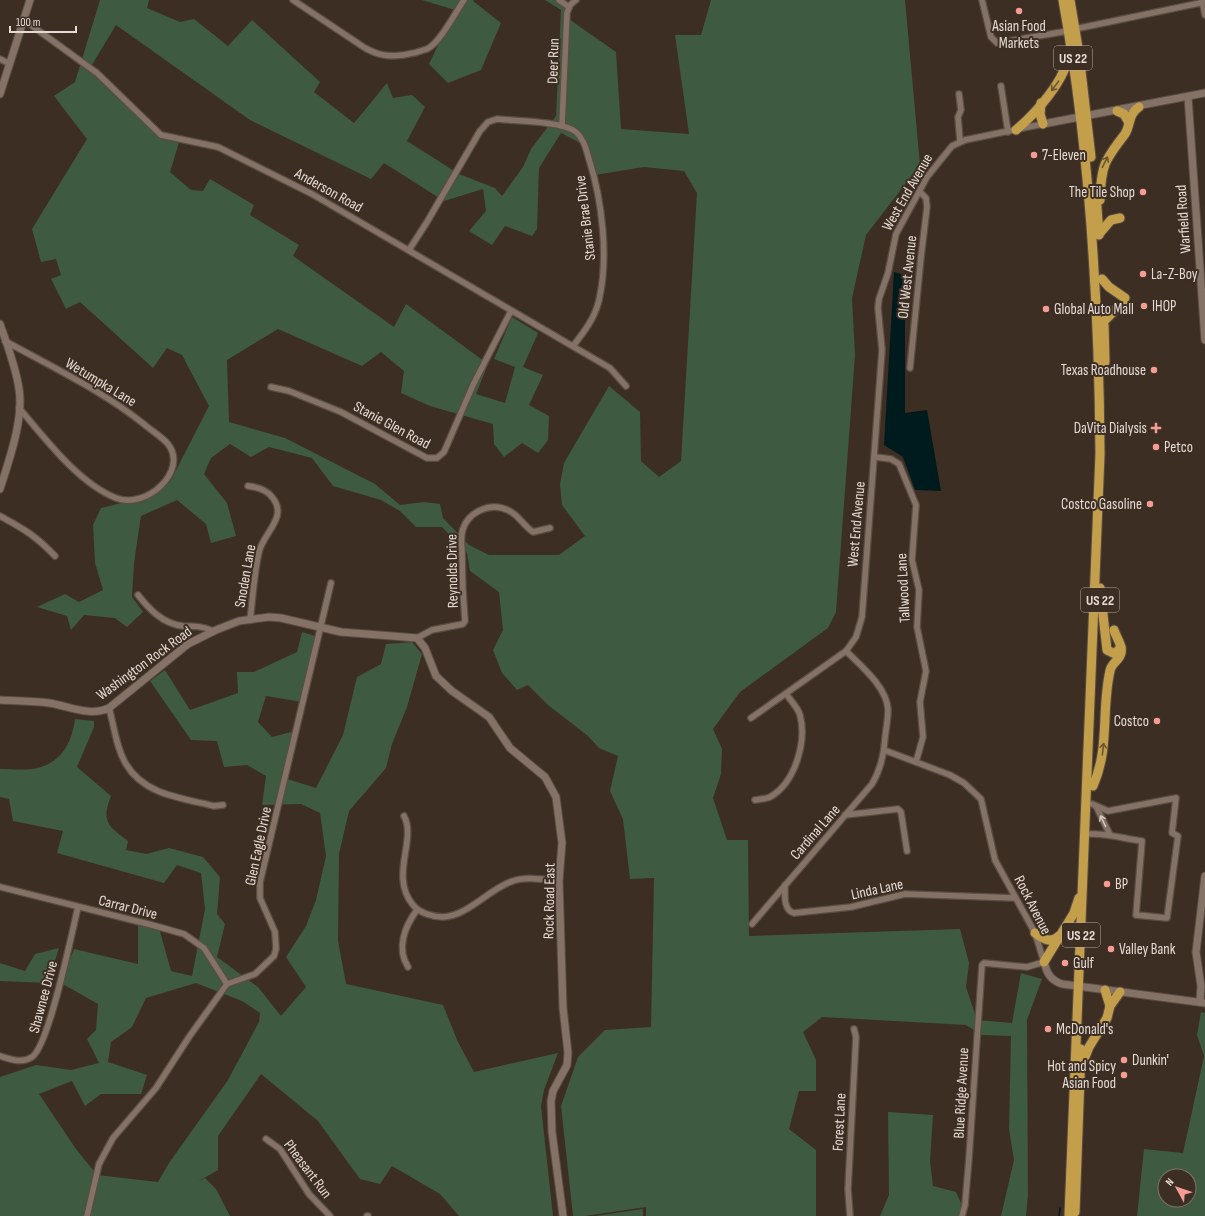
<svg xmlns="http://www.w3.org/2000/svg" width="1205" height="1216" font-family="'Sofia Sans Condensed',sans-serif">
	<rect width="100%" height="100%" fill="#3d2e23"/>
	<g fill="#3e5a40" fill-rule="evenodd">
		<path d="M100 0H149L147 8 180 22 194 19 228 46 252 20 320 82 314 92 354 123 387 83 393 98 412 95 425 107 407 141 459 174 495 188 502 196 523 167 531 149 556 116 561 10 545 0H556L567 8 566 17 616 52 621 129 689 134 675 35H701L711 0H905L920 165 866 235 852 298 855 355 836 612 828 628 740 692 713 729 722 749 721 774 713 798 727 840H748L749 936 960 929 969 963 966 987 977 1020 1012 1023 1021 973 1042 979 1027 1020 1028 1195 1026 1216H1001L1014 1160 1009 1129 1011 1036 982 1035 966 1025 822 1017 803 1032 816 1060V1091H799L789 1129 816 1150V1216H646V1207L585 1216H573L561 1106 578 1057 605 1030 651 1027 654 878 630 879 623 819 610 791 618 756 599 748 588 736 548 705 528 685 517 690 502 673 493 650 503 630 499 592 470 571 467 553 442 527H416L400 511 381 500 333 486 312 458 269 447 251 457 230 444 211 458 204 474 227 503 236 536 211 543 206 524 177 500 141 516 134 563 132 597 143 612 127 627 115 618 84 615 71 630 67 616 37 607 65 594 79 602 103 590 95 563 93 525 101 508 138 499 171 480 209 406 182 355 167 348 153 368 80 302 66 309 51 279 61 275 56 259 41 262 32 229 87 139 54 96 75 82ZM116 25 250 120 371 179 384 163 444 201 483 189 486 211 469 231 492 245 505 226 532 236 537 229 539 168 561 133 584 145 595 175 644 167 684 171 697 193 681 461 659 477 641 461 640 412 609 386 564 463 560 484 562 505 585 536 559 555H489L469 545 443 518 440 504 424 502 400 505 375 484 285 438 229 422 227 360 278 329 362 366 381 352 404 371 401 393 430 406 493 424 494 444 504 457 522 443 538 453 548 440 549 416 529 405 543 375 523 367 538 333 512 317 494 359 515 367 505 403 476 394 488 364 406 304 394 327 293 256 299 245 250 215 254 205 210 179 203 191 191 190 170 172 180 139 153 128 90 68Z"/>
		<polygon points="422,0 474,0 473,1 501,23 481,70 448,83 429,64 455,10"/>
		<path d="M302 632 318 637 302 702 266 696 258 722 272 737 295 731 284 778 316 788 343 735 357 677 381 664 386 644 412 642 422 654 407 707 392 744 386 768 349 811 339 854 338 941 346 984 443 1005 458 1042 474 1072 558 1053 544 1090 541 1106 553 1216H459L440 1194 392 1166 380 1184 360 1179 318 1121 261 1074 218 1136V1170L197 1182 205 1178 216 1189 230 1216H0V1077L36 1065 71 1070 99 1063 87 1039 96 1030 98 1004 61 983 74 949 138 964V922L159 928 171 971 192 976 205 909 201 873 177 865 164 883 57 853 63 831 13 821 9 799 0 797V769C11 769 31 771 41 767 63 760 72 741 75 719L94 721V727L77 767 111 796C101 822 108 826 128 841L126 850 146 854 169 848 203 857 220 877 217 914 225 924 217 957 258 987 281 1016 306 987 286 957 306 926 316 900 326 856 320 813 301 804 262 805 266 776 247 765 224 767 217 741 191 740 150 681 165 670 190 710 238 693 237 672H254L297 652ZM196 983 242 1001 260 1013 259 1022 228 1080 169 1163 158 1182 97 1175 76 1149 39 1094 72 1081 85 1106 101 1094H141L147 1075 108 1062 111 1042 132 1027 146 998Z"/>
		<polygon points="59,948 48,983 0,981 0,963 25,971 35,954"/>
		<path d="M1201 1012 1205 1013V1216H1137L1144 1149 1183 1153 1204 1056 1197 1035ZM1165 1176H1189V1200H1165Z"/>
		<polygon points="888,1112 933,1115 930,1162 933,1186 956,1192 961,1203 960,1216 880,1216 889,1195"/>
		<polygon points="643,1209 643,1216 595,1216"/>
	</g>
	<polygon fill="#001b1d" points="894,272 905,275 905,413 927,410 941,491 915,490 903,457 884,445"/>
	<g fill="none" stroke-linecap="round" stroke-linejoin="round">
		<polyline stroke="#001b1d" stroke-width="1.5" points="1059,1216 1060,1208"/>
		<g stroke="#5a4d43" stroke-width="8">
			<g id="minor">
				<path d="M293 0 365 48C378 55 387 57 403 55 411 54 419 52 427 49 440 43 455 13 464 0"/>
				<polyline points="559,0 569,7"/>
				<polyline points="982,0 991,37 997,43 1068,31"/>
				<polyline points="1202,0 1205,15"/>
				<polyline points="24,20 97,73 161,135 218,147 312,194 610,368 626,386"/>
				<polyline points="1075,29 1205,2"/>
				<polyline points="0,59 10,64"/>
				<polyline points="1001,86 1008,132"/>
				<polyline points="959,94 961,110 958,117 960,141"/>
				<polyline points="562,125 567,13 570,5 576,0"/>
				<path d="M409 250 427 222 480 131 488 122 497 119C515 121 563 121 576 132 584 139 586 149 589 159 602 200 609 257 599 300 595 318 584 332 573 346"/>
				<path d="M5 341C52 367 103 391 145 425 152 431 162 437 168 444 189 471 146 510 116 498 78 483 45 438 19 408"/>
				<polyline points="910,368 921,257 927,207 926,198 919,191"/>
				<polyline points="271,387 289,391 341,412 427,458 437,458 444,452 473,385 511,311"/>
				<polyline points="875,457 891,459 899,464 916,505 912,560 919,590 917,627 926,671 920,702 923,737 916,762"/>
				<path d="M248 486C257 487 266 489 272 497 289 517 263 533 259 552 254 574 253 597 250 620"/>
				<path d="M0 516C24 529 36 536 55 556"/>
				<path d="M138 595C149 609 163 624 183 626 194 626 203 626 213 631"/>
				<path d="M417 638 432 630 463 624 465 621C463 598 462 576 462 553 462 545 460 537 463 529 468 513 487 504 502 508 518 512 522 525 533 532L550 528"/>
				<path d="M109 708C114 725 116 748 126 764 144 795 182 798 214 806L223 805"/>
				<polyline points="751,718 846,651 856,637 862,617 882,350 878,308 879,299 888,273 896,234 927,177 952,146 965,140 1043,124"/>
				<polyline points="884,750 950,775 964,783 981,799 995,860 1035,933 1044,962 1027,967 984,963 982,965 969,1158 965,1205 962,1216"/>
				<path d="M755 800C760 799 766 799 770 797 795 783 807 742 800 715 798 708 791 701 787 695"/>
				<polyline points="1096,806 1110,835"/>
				<polyline points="845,815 898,809 901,812 907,851"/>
				<path d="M404 816C417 840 389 876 413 905 420 913 432 917 443 917 468 916 490 888 513 881 527 876 545 880 559 881"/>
				<path d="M1091 834C1107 833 1125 839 1142 841L1136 915 1167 918 1178 836 1172 833 1176 798 1108 811 1092 804"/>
				<path d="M785 885C785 895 783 910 794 913L851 907 905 894 1015 898"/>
				<polyline points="0,887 152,925 184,934 204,948 227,984"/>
				<path d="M752 924 872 784C881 769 884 755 885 738 886 729 888 719 888 710 887 687 861 666 846 651"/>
				<path d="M408 967C396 948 405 926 417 910"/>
				<path d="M0 1056C10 1059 22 1064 32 1057 49 1046 72 932 78 907"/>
				<polyline points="266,1139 280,1149 309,1194 330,1216"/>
				<polyline points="87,1216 99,1164 113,1138 156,1088 189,1037 227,984 255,974 274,956 276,949 275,932 260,898 260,882 331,583"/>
				<polyline points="367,1216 368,1216"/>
				<polyline points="850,1216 848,1189 856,1037 854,1029"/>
			</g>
		</g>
		<g stroke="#5a4d43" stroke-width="9">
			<g id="tertiary">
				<polyline points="0,94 30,0"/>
				<polyline points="1188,97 1205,340"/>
				<polyline points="1043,124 1205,93"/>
				<path d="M0 324C7 345 16 367 19 389 24 419 9 460 0 489"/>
				<path d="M0 700C16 701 33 701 49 703 69 706 90 717 109 708L188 644 216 630 239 621 269 617 281 618 341 632 417 638 425 648 436 676 452 691 489 717 510 748 545 777 556 797 562 843 559 881 563 1008 568 1053 567 1065 553 1091 551 1101 552 1132 563 1216"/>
				<path d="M1044 962C1047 973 1050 980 1062 984L1205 1003"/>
				<polyline points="1200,1002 1201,986 1196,952 1205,876"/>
			</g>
		</g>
		<g stroke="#5a4d43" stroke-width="11">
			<g id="trunk">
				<path d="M1063 0C1090 150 1099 301 1100 454L1069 1216"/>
				<polyline points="1070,0 1079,54 1091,157"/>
				<polyline points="1041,103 1040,114 1043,124"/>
				<polyline points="1117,111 1124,114 1128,121"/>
				<path d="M1016 130C1036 113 1066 80 1069 53"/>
				<polyline points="1096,194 1099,235"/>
				<path d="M1100 200C1101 166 1104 161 1125 134 1131 124 1128 114 1139 107"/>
				<polyline points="1099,234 1111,220 1120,218"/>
				<polyline points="1102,279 1109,287 1125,298"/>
				<polyline points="1104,321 1115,310 1126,306"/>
				<polyline points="1104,325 1105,362"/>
				<polyline points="1100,588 1107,650 1115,654 1121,647"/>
				<path d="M1093 786C1110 748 1101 710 1110 671 1111 663 1120 660 1121 653 1123 646 1116 637 1114 630"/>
				<path d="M1035 933C1043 939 1051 944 1059 936"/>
				<polyline points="1044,962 1074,913 1079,898"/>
				<polyline points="1105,990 1110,1006"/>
				<polyline points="1083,1062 1089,1047 1107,1018 1110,1006 1120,992"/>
				<polyline points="1075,1212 1081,1049"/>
			</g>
		</g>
		<use href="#minor" stroke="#857266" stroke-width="5.5"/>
		<use href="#tertiary" stroke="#857266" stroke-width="7"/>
		<use href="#trunk" stroke="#c49f4b" stroke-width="9"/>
	</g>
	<defs><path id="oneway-shaft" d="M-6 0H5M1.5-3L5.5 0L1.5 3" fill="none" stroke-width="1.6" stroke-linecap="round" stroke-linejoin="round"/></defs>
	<g stroke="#6c5631">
		<use href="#oneway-shaft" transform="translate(1055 86) rotate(127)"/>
		<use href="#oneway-shaft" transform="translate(1105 162) rotate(-63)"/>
		<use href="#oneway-shaft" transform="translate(1103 749) rotate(-84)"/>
	</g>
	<use stroke="#d2c6be" href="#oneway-shaft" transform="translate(1103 821) rotate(-115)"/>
	<g fill="#f59c95" stroke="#3d2e23" stroke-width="1.5">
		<circle cx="1019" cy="11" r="4"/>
		<circle cx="1034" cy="155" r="4"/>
		<circle cx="1143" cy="192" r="4"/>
		<circle cx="1143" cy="274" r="4"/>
		<circle cx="1144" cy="306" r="4"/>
		<circle cx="1046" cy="309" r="4"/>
		<circle cx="1154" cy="370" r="4"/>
		<path d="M1154 422h4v4h4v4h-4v4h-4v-4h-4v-4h4z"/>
		<circle cx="1156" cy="447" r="4"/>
		<circle cx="1150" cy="504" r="4"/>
		<circle cx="1157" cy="721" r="4"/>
		<circle cx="1107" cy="884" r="4"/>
		<circle cx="1111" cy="949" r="4"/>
		<circle cx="1065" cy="963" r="4"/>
		<circle cx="1048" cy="1029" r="4"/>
		<circle cx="1124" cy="1060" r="4"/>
		<circle cx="1124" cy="1075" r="4"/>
	</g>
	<g text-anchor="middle" stroke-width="4" stroke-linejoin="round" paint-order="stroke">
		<g fill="#3d2e23" stroke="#b3a79f" stroke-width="1">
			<rect x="1054" y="46" width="38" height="24" rx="3"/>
			<rect x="1081" y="588" width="38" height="24" rx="3"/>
			<rect x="1062" y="923" width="38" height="24" rx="3"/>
		</g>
		<g font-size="14" font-weight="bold" fill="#e5dbd4">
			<text x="1073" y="63">US 22</text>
			<text x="1100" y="605">US 22</text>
			<text x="1081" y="940">US 22</text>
		</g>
		<g font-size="15" fill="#e5dbd4" stroke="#3d2e23" text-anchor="start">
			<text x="1019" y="31" text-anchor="middle">Asian Food<tspan x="1019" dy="17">Markets</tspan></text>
			<text x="1042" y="160">7-Eleven</text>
			<text x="1135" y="197" text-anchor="end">The Tile Shop</text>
			<text x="1151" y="279">La-Z-Boy</text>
			<text x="1152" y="311">IHOP</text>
			<text x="1054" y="314">Global Auto Mall</text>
			<text x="1146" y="375" text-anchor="end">Texas Roadhouse</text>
			<text x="1147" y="433" text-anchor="end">DaVita Dialysis</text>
			<text x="1164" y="452">Petco</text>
			<text x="1142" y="509" text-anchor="end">Costco Gasoline</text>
			<text x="1149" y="726" text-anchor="end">Costco</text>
			<text x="1115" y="889">BP</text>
			<text x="1119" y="954">Valley Bank</text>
			<text x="1073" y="968">Gulf</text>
			<text x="1056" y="1034">McDonald's</text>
			<text x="1132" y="1065">Dunkin'</text>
			<text x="1116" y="1071" text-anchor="end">Hot and Spicy<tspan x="1116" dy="17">Asian Food</tspan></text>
		</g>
		<g font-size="15" fill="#e5dbd4" stroke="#3d2e23">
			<text transform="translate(553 61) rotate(-88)" y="5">Deer Run</text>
			<text transform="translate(329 190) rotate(29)" y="5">Anderson Road</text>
			<text transform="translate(907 192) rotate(-60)" y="5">West End Avenue</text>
			<text transform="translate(585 218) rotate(-97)" y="5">Stanie Brae Drive</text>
			<text transform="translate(1183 219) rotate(-94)" y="5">Warfield Road</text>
			<text transform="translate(907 277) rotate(-84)" y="5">Old West Avenue</text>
			<text transform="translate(101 382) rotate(31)" y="5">Wetumpka Lane</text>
			<text transform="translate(392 425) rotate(28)" y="5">Stanie Glen Road</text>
			<text transform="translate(856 524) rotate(-85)" y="5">West End Avenue</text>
			<text transform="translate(452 571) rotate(-91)" y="5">Reynolds Drive</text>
			<text transform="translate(245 576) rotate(-80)" y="5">Snoden Lane</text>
			<text transform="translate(903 588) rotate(-93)" y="5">Tallwood Lane</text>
			<text transform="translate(144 663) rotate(-36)" y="5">Washington Rock Road</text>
			<text transform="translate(815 832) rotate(-49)" y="5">Cardinal Lane</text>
			<text transform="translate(258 846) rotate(-78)" y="5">Glen Eagle Drive</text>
			<text transform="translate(877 889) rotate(-12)" y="5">Linda Lane</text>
			<text transform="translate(549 901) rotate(-89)" y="5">Rock Road East</text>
			<text transform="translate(1033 905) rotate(63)" y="5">Rock Avenue</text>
			<text transform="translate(128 907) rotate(14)" y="5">Carrar Drive</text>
			<text transform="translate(43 997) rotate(-75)" y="5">Shawnee Drive</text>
			<text transform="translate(961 1093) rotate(-87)" y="5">Blue Ridge Avenue</text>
			<text transform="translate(839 1122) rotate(-87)" y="5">Forest Lane</text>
			<text transform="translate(308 1169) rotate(53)" y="5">Pheasant Run</text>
		</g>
	</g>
	<g transform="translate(1177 1188) rotate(310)"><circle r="19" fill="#3d2e23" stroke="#80736a"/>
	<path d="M0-3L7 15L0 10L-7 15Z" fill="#f59c95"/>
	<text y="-6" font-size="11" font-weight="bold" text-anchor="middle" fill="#e5dbd4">N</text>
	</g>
	<path d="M10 26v6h66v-6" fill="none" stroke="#e5dbd4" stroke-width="2"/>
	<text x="16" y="26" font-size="12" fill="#e5dbd4" stroke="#3d2e23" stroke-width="3" paint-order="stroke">100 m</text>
</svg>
